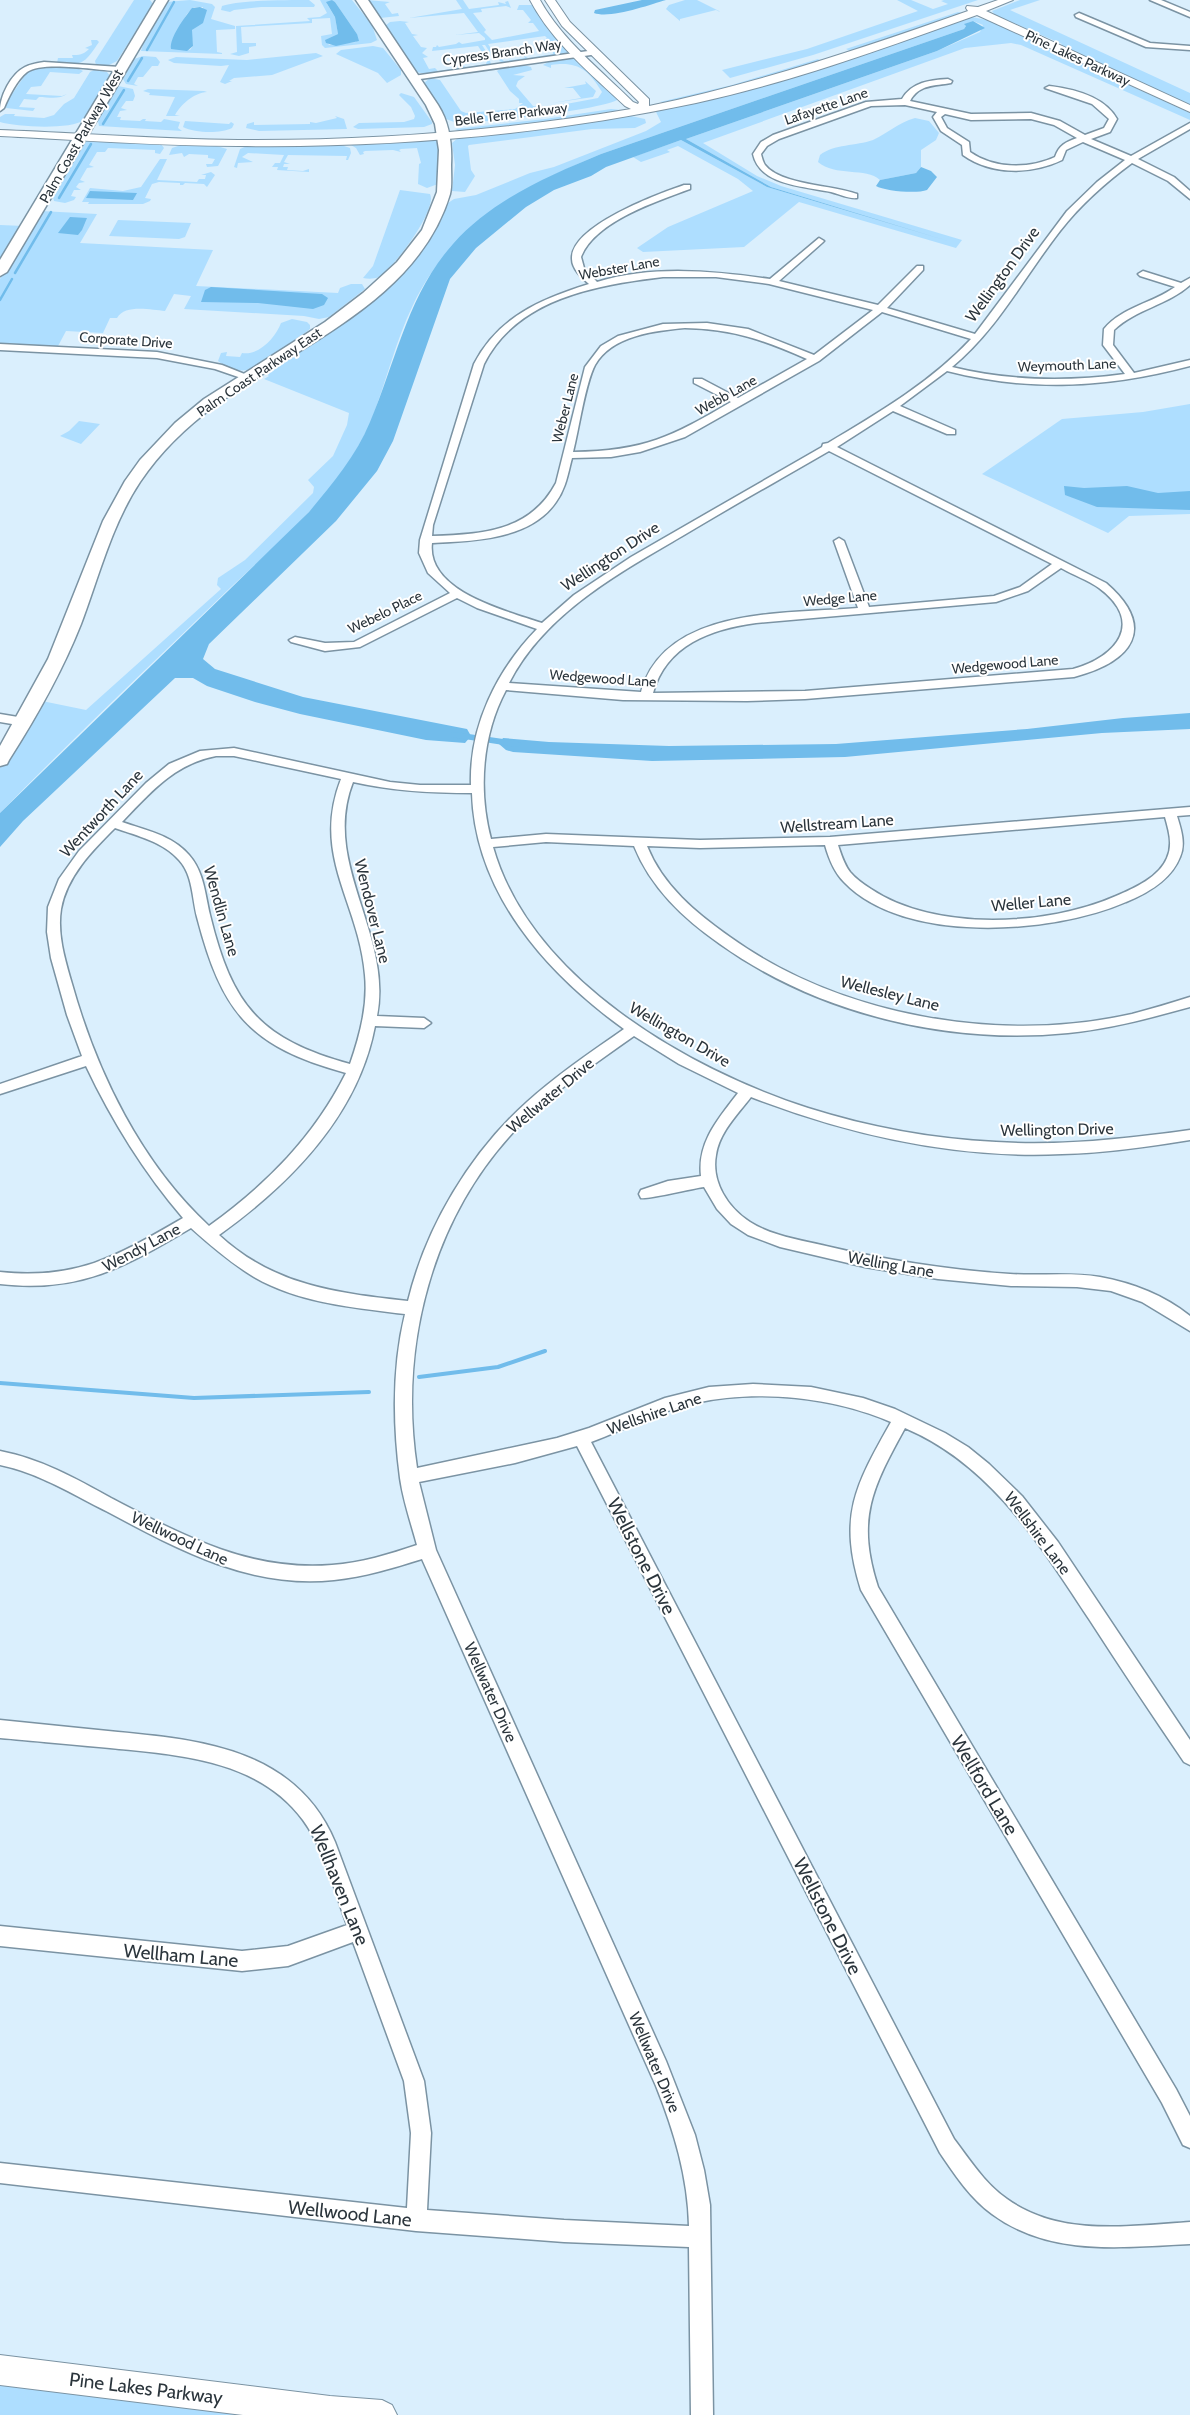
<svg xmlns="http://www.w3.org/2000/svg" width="1190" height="2415" font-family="Cabin,sans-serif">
	<rect width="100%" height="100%" fill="#daeffd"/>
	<g fill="#aedeff" fill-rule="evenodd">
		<polygon points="134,0 150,0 153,4 117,61 109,65 96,65 95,61"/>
		<path d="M190 0 212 4 215 7 211 19 235 26V29L216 30 217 52 222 53V54L141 51 148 29 166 2ZM194 7H203C204 21 202 22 191 31L193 46 190 50 172 41 187 14Z"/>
		<path d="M309 0 315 5 314 7H261L234 10 230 12 221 10 222 6C237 0 290 0 309 0Z"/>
		<path d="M320 0H352L372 25 377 40 371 43 325 48 322 45 321 36 332 34 330 18 312 19V23L241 27 242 43H256V46L249 47V53L239 56 230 54 237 52 236 26 310 21 307 18 320 17 327 13ZM332 0 335 2 357 34 356 42 329 45 326 40 338 34 335 17 327 4Z"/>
		<polygon points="367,0 390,2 385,4 392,14 398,13 399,16 380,18"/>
		<polygon points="456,0 463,0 469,9 499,5 498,2 506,4 505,2 508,1 511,8 506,6 481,9 482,12 473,13 486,30 484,32 492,40 539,31 533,23 528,23 531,20 523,10 517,10 519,5 533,5 543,22 570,52 566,55 507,64 499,61 501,59 504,61 525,58 524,56 528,58 553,54 553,52 557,51 549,41 543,41 547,38 545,36 488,44 494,53 491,54 485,45 482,45 488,54 484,55 478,46 432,51 433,47 436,47 437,45 439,47 456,44 459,42 462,44 485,40 485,38 479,33 455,35 478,32 464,13 409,18 462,9"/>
		<polygon points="685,0 697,0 719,11 720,12 716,10 680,19 680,21 666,9 669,5"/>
		<polygon points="897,0 911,0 933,9 948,4 941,1 944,0 978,0 813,55 730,78 722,70 807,49 918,11"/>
		<polygon points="1020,0 1040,0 1010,10 1190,93 1190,105 1060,46 1062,44 995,15 992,11"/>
		<polygon points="958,12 963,13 852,52 846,49"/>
		<path d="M972 17 987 20 1190 113V120L1021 45 1011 43 965 48 703 143 757 176 781 186 962 240 956 248 799 202 744 247 643 252 637 248 668 227 753 191 738 179 678 146 667 150 670 152 641 162 633 157 681 140 767 187 948 241 771 187 686 139 937 51 980 32 983 25 973 21 965 24 966 26 964 29 601 154C522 187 452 223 413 305 395 342 386 383 371 421 357 454 333 486 309 512 284 539 256 563 230 588 153 663 75 736 0 813V768L42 701 86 710 221 589 217 585 218 578 245 560 313 493 314 487 308 480 333 456 347 425 349 413 264 379 269 376 265 373 296 355 300 347 353 313 448 203 454 199 476 195 530 173 554 167 646 131 661 122 656 112 659 110Z"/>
		<polygon points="400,21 409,22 405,23 412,34 418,35 413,36 421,47 427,48 422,53 428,57 423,58 429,69 435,68 438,71 463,67 462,65 466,67 486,64 487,61 490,61 491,64 426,74 416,72 385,26 390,22"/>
		<path d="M87 40H97L99 42C84 64 84 65 57 63L58 58H73L72 55C79 55 83 55 89 49L85 48 92 45 91 40Z"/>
		<polygon points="373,46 383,48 401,70 401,75 387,83 378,73 336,54 341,50"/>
		<polygon points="316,53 323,56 272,75 234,78 229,81 232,81 225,84 220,82 229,65 221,66 174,63 168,60 176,57 247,60"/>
		<polygon points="143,56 156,57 160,62 158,66 152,66 143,77 138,77 134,84 138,86 126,84 123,79 134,59"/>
		<path d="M574 58 577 59 617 98V100C600 110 481 123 457 123L446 119 423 84 430 78 440 80 461 111 466 113 515 109 523 103H519V99L510 91 497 71C505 65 522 64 531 67L532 70 513 75 525 76 518 81 516 86 533 106 545 108 598 98 602 92C588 69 577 61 551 65V68L543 65 550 61Z"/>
		<polygon points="818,59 821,61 783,73 672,102 660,102 732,85"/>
		<path d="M45 67 77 68 83 71 79 74 50 72 41 86 31 87 26 94 62 96 67 94C59 100 48 97 39 97L36 100 24 99 19 107 35 108 33 111 6 108 5 104 28 71Z"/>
		<path d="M94 70 107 72 110 76 84 120C71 130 16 127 0 122V117L5 114H15L14 116 44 118 54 115 64 104 74 98 90 72Z"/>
		<polygon points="585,81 596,91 593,97 552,103 581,98 573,88 564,88 586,84"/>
		<polygon points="118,86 133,89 135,96 133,101 126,101 121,108 127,110 120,111 117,117 121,117 120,120 140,121 143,119 146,119 145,121 161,122 164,119 180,122 178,128 182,131 99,126 98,121"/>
		<path d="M148 89 204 91 207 92C194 93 181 104 175 115L180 116H166L175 97 149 95 150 93 143 91Z"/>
		<polygon points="401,93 414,97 432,122 432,124 424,127 358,129 353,127 359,123 404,122 414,119 415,116 411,107 399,95"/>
		<polygon points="611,109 621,110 542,122 460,131 455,129 545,119"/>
		<polygon points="335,116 344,119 347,129 259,131 246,128 247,124 254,122 254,125 310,124 310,122 316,123 337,118"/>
		<polygon points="631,116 645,119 646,123 635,128 592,129 469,145 468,146 471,170 475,176 465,192 452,191 455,165 452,143 458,138"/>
		<path d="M915 118 929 121 939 133 936 140 921 150V167L916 173 880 180C866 167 835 177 818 162L820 155C834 144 856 146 873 140 888 133 898 123 915 118Z"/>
		<path d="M185 121 229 124 231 122 234 124 232 128C220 134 195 133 183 127Z"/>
		<polygon points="435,139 439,143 438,184 427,188 418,184 419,164 421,163 417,148 401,149 399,150 401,152 393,150 365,151 363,152 364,154 360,155 356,148 351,145 351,143"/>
		<polygon points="86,141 161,144 164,148 160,154 155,153 155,150 108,148 105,152 97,152 89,165 94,167 87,168 80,180 85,182 79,183 76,187 81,190 74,190 71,196 76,197 74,200 65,203 54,201 53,197 68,171 69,163"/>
		<polygon points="181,145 217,146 227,149 218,166 207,167 206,164 212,164 215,159 208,158 208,155 189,154 184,157 182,153 169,155 172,148"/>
		<polygon points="341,145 350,148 351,153 348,160 346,160 347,156 288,155 284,162 290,164 284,164 283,167 288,167 287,170 303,171 309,169 309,172 277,170 278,167 272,167 275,163 280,163 284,155 248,153 242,157 253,162 238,163 237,168 234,167 240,149 247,146"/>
		<polygon points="160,159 167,159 157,180 197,182 199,179 205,179 206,175 201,175 211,172 215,175 207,187 204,184 185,183 183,185 180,185 180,183 159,182 152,184 145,198 151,199 150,201 143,204 88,204 89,202 82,202 90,188 123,191 141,187"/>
		<path d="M400 190 430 194C438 209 393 269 379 277 374 279 368 279 363 278L373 266Z"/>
		<path d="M41 211 97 214 80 243 213 250 196 286 338 293 340 288 351 284H362L365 289 329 317 319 319 304 316 184 309 191 296 174 294 165 311C151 310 125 304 117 318H110L103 333 66 331 57 348 0 345V279Z"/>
		<polygon points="118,220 191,223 185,237 179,239 109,236"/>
		<polygon points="0,225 24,226 0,265"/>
		<path d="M292 319 307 322 310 325V329C303 335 252 369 247 370 238 372 224 367 218 361L221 353 227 352 226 356 240 357 242 353C259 356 276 337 281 323Z"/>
		<polygon points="1190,404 1190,514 1129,516 1108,533 982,474 1062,419 1143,412"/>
		<polygon points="79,421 100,424 81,444 60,436 69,431"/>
		<polygon points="0,2385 248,2415 0,2415"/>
	</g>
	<g fill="#71bceb">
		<polygon points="332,0 335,2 357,34 359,41 336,46 326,43 325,40 338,34 335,17 326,2"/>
		<path d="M642 0H666C649 5 610 19 594 13L595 10Z"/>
		<path d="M200 7 207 10 203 23 192 30 193 46 187 51 171 49C169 38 185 17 192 8Z"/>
		<path d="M973 21 985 28 937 51 686 139 771 187 948 241 767 187 681 140 606 167 591 176 554 190 526 207 476 248 450 279 393 441 377 471 336 521 209 644 203 659 215 669 303 697 467 729 471 736 465 743 426 740 300 714 255 702 207 686 193 678H175L23 821 0 847V813L309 512C332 484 356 456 370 422 396 361 408 294 453 244 492 200 548 176 601 154L964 29 966 26 964 24Z"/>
		<path d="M921 167 931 171 937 177 927 190C917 194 884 191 876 186L880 180 916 173Z"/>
		<polygon points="90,191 137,193 133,200 86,198"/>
		<polygon points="70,217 87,218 82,230 78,235 58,233"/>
		<polygon points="211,287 322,294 328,298 324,305 313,309 258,303 201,302 205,290"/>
		<polygon points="1064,486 1084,488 1127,486 1158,493 1190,491 1190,510 1097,507 1065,495"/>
		<polygon points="1190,713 1190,729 1102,733 845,757 652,761 513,752 506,750 499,744 503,738 549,742 669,746 836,744 1027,729 1123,718"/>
	</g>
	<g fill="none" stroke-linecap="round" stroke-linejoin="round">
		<g stroke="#71bceb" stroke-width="2.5">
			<polyline points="147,50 174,2"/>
			<polyline points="128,81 142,58"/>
			<polyline points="103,124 124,90"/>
			<polyline points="59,198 91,144"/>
			<polyline points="15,273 51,212"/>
			<polyline points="0,300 12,279"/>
		</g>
		<g stroke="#71bceb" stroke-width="4">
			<polyline points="419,1377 498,1367 545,1351"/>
			<polyline points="0,1383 194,1398 369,1392"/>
		</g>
		<polygon fill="#71bceb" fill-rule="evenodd" points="455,732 517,741 522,744 517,747 451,737 451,733"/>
		<g stroke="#7b93a3" stroke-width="3">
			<g id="street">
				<polygon points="1150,0 1161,0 1190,12 1190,17"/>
				<polygon points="1079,13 1150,43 1190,46 1190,50 1146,47 1076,17 1075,15"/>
				<polygon points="595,50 599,52 598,54 413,80 409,78 413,76"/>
				<path d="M44 62 120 67 124 69 120 71C100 71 43 60 27 72 17 80 9 96 4 108L0 111C0 96 11 74 25 67 31 64 38 63 44 62Z"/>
				<path d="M948 79 952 81 951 83C935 86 919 84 910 101L971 114 1031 113 1060 121 1085 135 1104 128 1109 119 1092 104 1045 88 1049 86C1074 89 1104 96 1117 119L1110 132 1091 139 1131 156 1190 123V129L1138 159 1174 177 1190 191V199L1168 181 1132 163C1105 183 1081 204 1060 231 1024 277 998 329 952 367 1009 381 1066 382 1125 374L1103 345 1104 329C1122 307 1153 303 1175 287L1140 276 1138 274 1143 271 1181 283 1190 278V285C1168 305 1136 309 1114 330L1113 345 1134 373 1190 360V366C1108 388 1029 392 947 371L900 406 955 430V434H947L893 411 837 447 1106 583C1158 628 1132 662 1074 677L805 699 747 701 623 700 506 690C482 735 478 790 491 839L546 834 700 840 830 837 1190 807V815L1177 816C1181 829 1186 844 1180 857 1171 880 1148 893 1126 902 1053 934 904 945 844 882 834 872 829 859 825 845L700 848 647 846C663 886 696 913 730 937 840 1016 999 1044 1132 1014 1151 1009 1171 1003 1190 997V1007C1150 1018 1110 1029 1068 1033 948 1045 818 1014 720 944 683 918 651 888 634 846L546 842 493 847C530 978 687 1069 808 1108 868 1127 932 1139 996 1142 1061 1146 1125 1139 1190 1130V1140C1147 1147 1105 1153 1062 1154 955 1159 850 1135 751 1097 737 1115 719 1133 716 1155 711 1182 728 1208 750 1222 772 1236 801 1240 826 1246 886 1260 948 1270 1010 1274 1040 1276 1071 1272 1100 1277 1133 1283 1164 1295 1190 1316V1331L1142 1302 1111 1291 1077 1287 1011 1286 938 1279 865 1267 780 1247 748 1235 731 1224 717 1209 704 1187C694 1188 646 1200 641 1198L639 1194 641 1190 668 1181 701 1176C697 1142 719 1118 738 1093L679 1064 634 1036C596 1063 557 1089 523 1122 433 1212 398 1344 417 1468L557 1438 589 1428 665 1398 709 1387 753 1384 811 1387 863 1398 895 1409 945 1433 968 1447 989 1464 1022 1496 1058 1542 1190 1740V1765L1184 1762C1152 1715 1120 1667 1089 1619 1039 1544 992 1465 905 1428 872 1488 856 1519 878 1587L1176 2089 1190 2116V2148L1183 2145 1162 2103 861 1590C838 1516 855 1486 891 1422 833 1397 757 1389 695 1403 659 1411 626 1429 591 1442L954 2139C970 2160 985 2184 1007 2199 1060 2237 1129 2226 1190 2222V2244C1122 2247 1050 2257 992 2214 970 2198 955 2175 940 2153L577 1446 515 1463 419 1482 436 1550 666 2061 695 2135 704 2170 710 2205 713 2415H691L689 2247 564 2242 416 2231 0 2183V2163L407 2208 411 2133 404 2081 353 1942 288 1966 242 1971 0 1946V1926L242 1951 288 1946 347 1925C334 1890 325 1850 303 1820 258 1759 178 1755 110 1748 73 1745 37 1741 0 1738V1720C39 1724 78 1728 118 1732 205 1740 297 1751 335 1842L424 2081 431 2133 427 2210 564 2220 689 2226C688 2177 674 2131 656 2086L422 1559C393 1568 364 1577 334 1580 251 1589 179 1550 108 1512 72 1494 39 1473 0 1465V1451C41 1459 75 1478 111 1498 182 1535 250 1572 332 1565 361 1563 390 1554 417 1545 411 1523 403 1500 400 1478 393 1425 392 1367 405 1314 355 1308 299 1303 254 1277 231 1263 211 1246 191 1228 125 1267 80 1293 0 1284V1272C78 1280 117 1256 183 1218 143 1171 112 1121 86 1066L0 1094V1084L82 1056 67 1015 51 958 47 932 48 907 59 879 79 851 146 783 169 764 200 751 234 748 390 782 420 785H471C469 726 497 670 537 629L477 608 457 598 360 647 325 651 291 642 289 640 295 637 325 643 354 642 450 593 428 573 419 553 420 540 474 364C498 317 541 299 589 284 582 278 572 269 572 259 570 226 658 194 684 185H690V189C657 201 594 222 581 257L584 268 597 282C652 265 714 271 770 279L819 238 824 241 822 243 779 281 878 305 917 266H923V270L887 308 975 334 1067 211 1097 182 1125 160 1083 142 1066 150 1062 160C1031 175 991 175 963 155L962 145 941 131 933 117 937 112 905 105 871 106 779 139 767 146 761 154C762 158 763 162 765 165 780 185 834 185 857 194V198C849 199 839 194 831 192 804 186 760 186 753 154L761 142 773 135 866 102 902 99C912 82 930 80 948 79ZM945 114 971 120 1031 119 1054 125 1077 138C1066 142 1059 145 1055 157 1029 169 994 169 970 152L969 142 947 128 941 117ZM663 277H716L769 284 873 310 814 355 748 329 707 323 663 324 618 336 601 346 585 367 556 483C530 532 482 534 432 536L433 525 484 364C517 298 597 285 663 277ZM882 312 971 339C931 382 878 413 828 443L823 444 822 447 631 557 574 595 542 623C507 611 426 592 432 543 473 541 530 540 556 502 566 488 568 473 572 458L611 457 640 452 685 437 819 361ZM685 328C734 329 763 340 807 359L738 398 702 379H694V383L731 402C671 437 645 451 573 452 579 429 585 384 595 365 612 335 655 331 685 328ZM829 451 1052 564 1020 587 994 596 869 607 844 541 839 538 834 541 858 608C787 614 665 606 641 692L509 683C545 613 619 573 684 535 732 506 781 479 829 451ZM1061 568C1073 575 1088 580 1099 588 1145 622 1117 657 1073 669L805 691 653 693C666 645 711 629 756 623L996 602 1028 591ZM216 756H234L341 779C311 856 359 902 365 975 368 1005 360 1035 350 1064 259 1039 232 1005 210 915 205 894 204 872 189 855 172 835 145 830 122 822 150 793 174 764 216 756ZM353 782C393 791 431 793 472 793 475 893 546 973 624 1029 591 1052 557 1075 527 1102 470 1153 426 1227 408 1301 337 1293 274 1286 219 1235 290 1184 358 1116 375 1026L424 1028 431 1023 424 1018 377 1016C393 933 321 864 353 782ZM1165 817C1169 831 1173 845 1167 858 1159 877 1135 888 1116 896 1048 926 935 932 871 889 863 884 856 879 850 872 844 864 841 854 838 845ZM115 828C138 836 163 842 179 860 193 875 192 898 197 917 222 1013 250 1047 346 1073 314 1137 267 1184 209 1226 141 1163 97 1073 72 984 65 960 57 934 61 909 67 876 92 851 115 828Z"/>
				<polygon points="0,344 157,352 222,365 252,377 247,380 215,369 157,358 0,350"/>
				<polygon points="0,714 24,718 30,722 24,726 0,722"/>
			</g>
		</g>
		<g stroke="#7b93a3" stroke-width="2">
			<g id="secondary">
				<path d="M530 0H540C562 40 601 70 633 102L638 104 639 102 562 26 545 0H555L570 22 649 99V106C759 83 863 48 968 11L966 8 967 6 978 7 998 0H1013L986 11 1190 105V112L977 15C885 48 792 82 696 103 546 135 393 148 239 146 160 146 80 140 0 136V130C79 133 159 139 238 140 370 141 501 131 631 109L625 106C591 74 552 42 530 0Z"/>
				<polygon points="0,2355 330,2396 382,2400 392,2405 397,2415 243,2415 0,2385"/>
			</g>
		</g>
		<g stroke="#7b93a3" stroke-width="3">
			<g id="primary">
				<polygon points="156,0 168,0 7,272 0,276 0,260"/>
				<path d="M356 0H368L438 105C450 124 452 144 451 165 451 175 452 186 450 194 418 301 298 345 216 405 187 426 160 452 140 482 112 524 99 576 81 624 62 672 37 716 9 760L7 764 0 766V746L48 659 103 521 125 481 140 460 175 423 204 399 325 322 363 293 397 262 422 230 437 192 439 150 435 124 426 105Z"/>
			</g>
		</g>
		<use href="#street" fill="#fff" fill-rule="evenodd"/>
		<use href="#secondary" fill="#fff" fill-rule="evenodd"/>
		<use href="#primary" fill="#fff" fill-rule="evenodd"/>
	</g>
	<g text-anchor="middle" stroke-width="4" stroke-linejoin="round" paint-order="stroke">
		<g font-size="14" fill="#2b353c" stroke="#fff">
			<text transform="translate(502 52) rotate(-8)" y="5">Cypress Branch Way</text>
			<text transform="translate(1078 58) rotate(25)" y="5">Pine Lakes Parkway</text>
			<text transform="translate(826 106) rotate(-19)" y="5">Lafayette Lane</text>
			<text transform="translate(511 114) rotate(-7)" y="5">Belle Terre Parkway</text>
			<text transform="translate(81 136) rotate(-60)" y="5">Palm Coast Parkway West</text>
			<text transform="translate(619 268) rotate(-10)" y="5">Webster Lane</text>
			<text transform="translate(126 340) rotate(4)" y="5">Corporate Drive</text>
			<text transform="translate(1067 365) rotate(-2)" y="5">Weymouth Lane</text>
			<text transform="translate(259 372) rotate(-34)" y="5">Palm Coast Parkway East</text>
			<text transform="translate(726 395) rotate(-29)" y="5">Webb Lane</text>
			<text transform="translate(565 408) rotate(-76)" y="5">Weber Lane</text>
			<text transform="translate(840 598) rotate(-5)" y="5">Wedge Lane</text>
			<text transform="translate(385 612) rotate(-26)" y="5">Webelo Place</text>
			<text transform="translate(1005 664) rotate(-5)" y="5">Wedgewood Lane</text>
			<text transform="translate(603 678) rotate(4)" y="5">Wedgewood Lane</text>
		</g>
		<g font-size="16" fill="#2b353c" stroke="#fff">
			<text transform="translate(1002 274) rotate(-54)" y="6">Wellington Drive</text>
			<text transform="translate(610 556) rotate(-33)" y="6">Wellington Drive</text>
			<text transform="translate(101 813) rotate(-47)" y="6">Wentworth Lane</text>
			<text transform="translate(837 823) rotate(-4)" y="6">Wellstream Lane</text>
			<text transform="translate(1031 902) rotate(-5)" y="6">Weller Lane</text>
			<text transform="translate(222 911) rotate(74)" y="6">Wendlin Lane</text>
			<text transform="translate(373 911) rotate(76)" y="6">Wendover Lane</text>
			<text transform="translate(890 993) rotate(14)" y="6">Wellesley Lane</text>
			<text transform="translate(680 1034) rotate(30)" y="6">Wellington Drive</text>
			<text transform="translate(550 1095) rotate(-40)" y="6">Wellwater Drive</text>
			<text transform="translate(1057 1129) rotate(-1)" y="6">Wellington Drive</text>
			<text transform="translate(141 1247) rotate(-28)" y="6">Wendy Lane</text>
			<text transform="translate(891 1264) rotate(10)" y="6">Welling Lane</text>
			<text transform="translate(654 1413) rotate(-19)" y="6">Wellshire Lane</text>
			<text transform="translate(1038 1533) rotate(53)" y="6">Wellshire Lane</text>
			<text transform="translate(180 1538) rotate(25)" y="6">Wellwood Lane</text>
			<text transform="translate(491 1692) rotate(66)" y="6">Wellwater Drive</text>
			<text transform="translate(655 2062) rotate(67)" y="6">Wellwater Drive</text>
		</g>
		<g font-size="19" fill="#2b353c" stroke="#fff">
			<text transform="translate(642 1556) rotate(63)" y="7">Wellstone Drive</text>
			<text transform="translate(985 1785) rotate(59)" y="7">Wellford Lane</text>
			<text transform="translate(340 1885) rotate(68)" y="7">Wellhaven Lane</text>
			<text transform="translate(828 1916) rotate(63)" y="7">Wellstone Drive</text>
			<text transform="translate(181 1955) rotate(5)" y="7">Wellham Lane</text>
			<text transform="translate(350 2213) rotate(6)" y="7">Wellwood Lane</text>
			<text transform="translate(146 2388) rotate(7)" y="7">Pine Lakes Parkway</text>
		</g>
	</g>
</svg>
